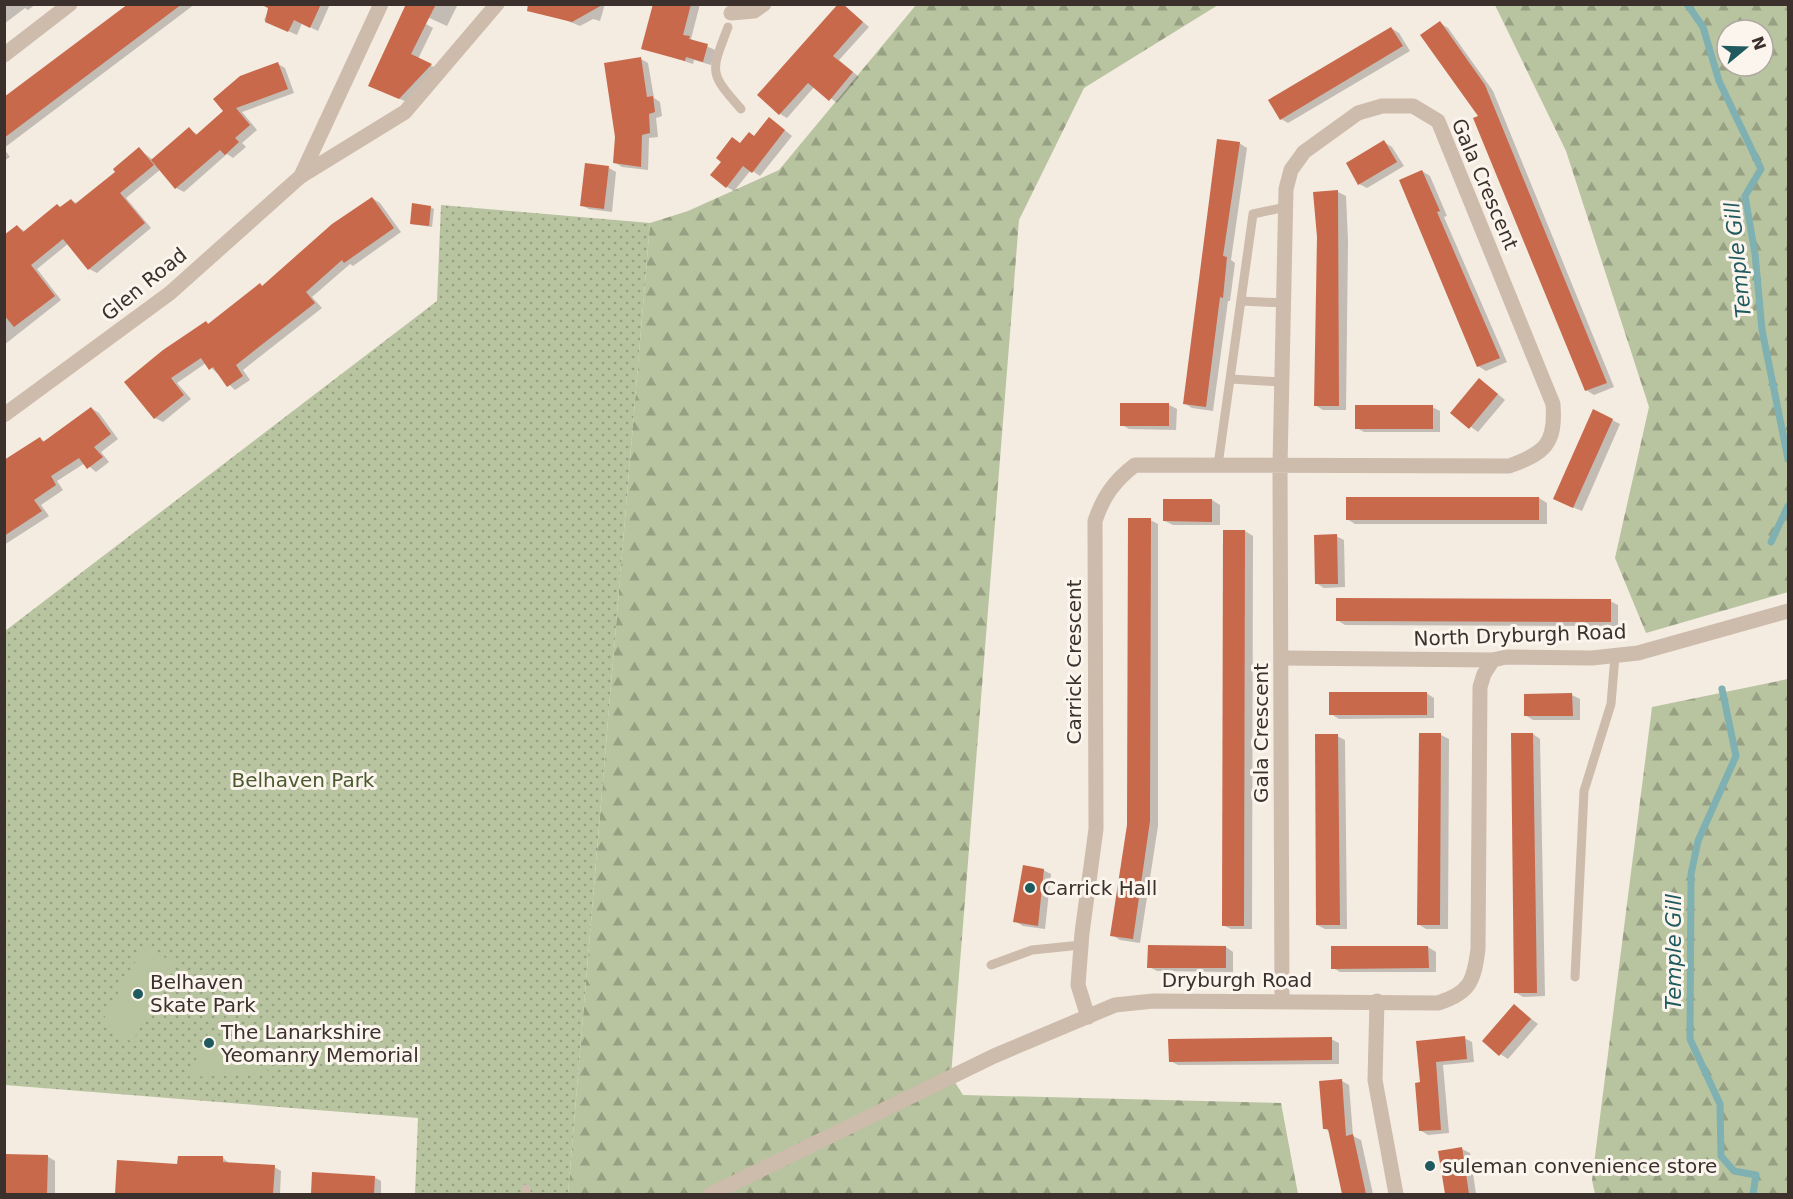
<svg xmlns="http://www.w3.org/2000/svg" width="1793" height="1199" font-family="'DejaVu Sans',sans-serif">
	<defs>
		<pattern id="forest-firs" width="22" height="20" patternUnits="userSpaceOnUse" patternTransform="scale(1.5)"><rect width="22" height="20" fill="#b8c4a0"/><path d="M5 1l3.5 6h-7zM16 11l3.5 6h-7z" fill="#97a083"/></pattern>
		<pattern id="park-dots" width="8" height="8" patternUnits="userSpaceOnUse" patternTransform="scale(1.5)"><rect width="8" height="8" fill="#b8c4a0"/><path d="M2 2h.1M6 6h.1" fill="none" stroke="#97a083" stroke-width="1.8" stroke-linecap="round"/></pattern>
	</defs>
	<rect width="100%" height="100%" fill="#f4ebe1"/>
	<g fill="url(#forest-firs)" fill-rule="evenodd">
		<polygon points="916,5 1218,5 1084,88 1019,220 951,1076 963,1095 1281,1103 1298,1194 568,1194 650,223 688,211 779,170"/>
		<path d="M1495 5H1788V592L1646 633 1615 558 1649 407 1566 151ZM1727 30H1763V66H1727Z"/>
		<polygon points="1788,679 1788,1194 1595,1194 1592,1180 1652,707"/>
	</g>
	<polygon fill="url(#park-dots)" points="441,205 650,223 568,1194 415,1194 418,1118 5,1085 5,631 437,301"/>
	<g fill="#b8c4a0">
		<polygon points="144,946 176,964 132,1042 101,1024"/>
		<polygon points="210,1029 272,1074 189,1077"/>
	</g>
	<g fill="#0003">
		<polygon points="4,4 36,4 28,10 25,8 4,24"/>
		<polygon points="130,4 195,4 4,148 4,100"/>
		<polygon points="271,4 330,4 318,31 302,23 297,35 264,20"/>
		<polygon points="421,4 458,4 447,26 425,16"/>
		<polygon points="551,4 605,4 600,21 593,19 580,26 563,19"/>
		<polygon points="654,4 700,4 691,39 715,50 711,65 694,60 693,64 643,48"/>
		<polygon points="842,4 869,27 839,60 859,77 837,103 815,86 787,118 780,114"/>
		<polygon points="1440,23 1448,28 1493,91 1614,387 1594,395 1586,390 1481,117"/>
		<polygon points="426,24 433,28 418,59 438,69 407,102 377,89"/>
		<polygon points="1391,28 1399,33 1410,51 1288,123 1281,119"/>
		<polygon points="641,59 648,63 654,98 660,102 662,116 656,118 658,137 649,138 648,170 622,167 614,162"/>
		<polygon points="278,64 285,68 294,93 242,112 257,130 242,143 246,147 233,158 227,154 184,192 176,188 161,169 126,198 151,228 97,273 89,269 69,243 37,269 61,300 4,345 4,274 18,227 26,232 71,200 78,204 117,172 139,149 153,160 189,129 198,135"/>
		<polygon points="777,124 792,136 760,176 751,170 734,191 727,187 723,162 733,139 741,144"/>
		<polygon points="1384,142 1392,147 1404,166 1367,188 1359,184"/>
		<polygon points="1239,143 1247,148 1231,260 1235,263 1230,301 1228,301 1213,411 1192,408 1184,403"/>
		<polygon points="4,149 10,157 4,161"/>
		<polygon points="609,168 616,172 612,212 589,209 581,205"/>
		<polygon points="1422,171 1430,176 1447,216 1444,217 1507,362 1486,371 1478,366"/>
		<polygon points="1338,192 1346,196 1348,241 1346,410 1323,410 1315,405"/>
		<polygon points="372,198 380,203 401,232 353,266 350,264 312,297 322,308 243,370 250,380 235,390 206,363 177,383 191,399 163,422 155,418 126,382 206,323 209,324 264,287"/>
		<polygon points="430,207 434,209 432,227 411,224"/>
		<polygon points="1487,385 1505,400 1478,432 1452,413"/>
		<polygon points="1169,405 1177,409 1176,430 1129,429 1122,425"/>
		<polygon points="1432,407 1440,411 1440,432 1364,432 1357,428"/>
		<polygon points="91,408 99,413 118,439 101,452 109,462 96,472 85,463 57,481 63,490 41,505 49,516 4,545 4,466 40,439 46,442"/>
		<polygon points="1612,420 1620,424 1582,511 1563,503"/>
		<polygon points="1539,498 1547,503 1547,524 1355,524 1347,519"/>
		<polygon points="1212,500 1220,505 1220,525 1173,525 1165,521"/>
		<polygon points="1150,520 1158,524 1158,826 1140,943 1120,940 1112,935 1128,825"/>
		<polygon points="1224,531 1245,531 1253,536 1252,929 1231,929 1223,925"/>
		<polygon points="1336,536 1344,540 1345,587 1324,588 1316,583"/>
		<polygon points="1610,601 1618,605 1618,626 1345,625 1337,620"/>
		<polygon points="1426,693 1434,698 1434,718 1339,719 1331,714"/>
		<polygon points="1572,695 1580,699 1580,720 1533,720 1525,715"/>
		<polygon points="1533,734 1540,739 1545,996 1523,997 1515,992"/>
		<polygon points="1420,735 1441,735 1449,739 1448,929 1426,929 1418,924"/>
		<polygon points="1337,736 1345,740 1347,929 1325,929 1317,925"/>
		<polygon points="1043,870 1051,874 1045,929 1023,926 1015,921"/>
		<polygon points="1226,947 1233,952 1233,972 1157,971 1149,967"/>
		<polygon points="1428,947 1436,952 1436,972 1340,972 1333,968"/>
		<polygon points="1515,1006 1538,1024 1508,1059 1500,1054"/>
		<polygon points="1464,1038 1472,1042 1474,1062 1443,1065 1449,1133 1428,1135 1420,1130 1422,1084 1418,1042"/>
		<polygon points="1331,1039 1339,1043 1339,1064 1178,1065 1170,1061"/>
		<polygon points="1342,1081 1349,1085 1353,1136 1361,1140 1373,1194 1343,1194 1330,1132 1325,1129"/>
		<polygon points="1462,1149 1470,1153 1476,1194 1446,1194 1440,1152"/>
		<polygon points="4,1156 47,1156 55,1161 55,1194 4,1194"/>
		<polygon points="223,1158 230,1164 274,1167 281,1171 280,1194 116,1194 118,1161 179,1165"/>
		<polygon points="314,1174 374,1177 381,1181 381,1194 313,1194"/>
	</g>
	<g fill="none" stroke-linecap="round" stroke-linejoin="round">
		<g stroke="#7fb0b2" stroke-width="7">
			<polyline points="1687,4 1703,27 1719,81 1761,169 1745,196 1755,254 1762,330 1788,459"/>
			<polyline points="1771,542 1788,506"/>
			<polyline points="1722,689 1736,756 1698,841 1691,874 1690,1039 1720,1104 1721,1156 1734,1171 1756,1175 1753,1194"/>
		</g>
	</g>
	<g fill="#c8694b">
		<polygon points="128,4 182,4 4,138 4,97"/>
		<polygon points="260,4 321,4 310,28 294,20 288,32 265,22 268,8"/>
		<polygon points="406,4 436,4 411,54 432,64 399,99 368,86"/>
		<polygon points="528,4 604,4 572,22 527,11"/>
		<polygon points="653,4 691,4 683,35 690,36 689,39 708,44 703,62 686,57 685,61 641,49"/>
		<polygon points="838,4 843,4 863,22 833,56 853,72 829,101 808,83 779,115 757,95"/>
		<polygon points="1440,21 1485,85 1607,383 1585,391 1473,118 1478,116 1420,35"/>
		<polygon points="1391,27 1403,46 1280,120 1268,100"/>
		<polygon points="641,57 647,97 653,96 655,112 649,114 650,133 642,135 641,167 613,163 615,137 604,63"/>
		<polygon points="278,62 288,89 236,108 250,125 235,138 239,142 225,155 220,150 175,189 151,160 189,127 196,135 223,111 213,99 240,76"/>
		<polygon points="769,117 785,130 752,173 743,166 726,188 710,175 721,162 716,158 732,137 740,143 749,132 754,136"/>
		<polygon points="1217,139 1240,142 1223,256 1227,257 1223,298 1220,297 1206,407 1183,404"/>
		<polygon points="1384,140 1397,162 1358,185 1346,163"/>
		<polygon points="139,147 154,165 120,193 145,223 88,270 63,239 31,265 55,296 14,327 4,315 4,235 17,225 23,232 57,204 60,207 71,199 75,204 115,172 113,169"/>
		<polygon points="585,163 609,166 604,209 580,206"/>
		<polygon points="1422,170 1440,211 1437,212 1500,358 1477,367 1399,180"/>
		<polygon points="1338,190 1339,406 1314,406 1317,237 1313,192"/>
		<polygon points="372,197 394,228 344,263 342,260 306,292 315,303 236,365 243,376 227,387 213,367 209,370 201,358 171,378 184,395 154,419 124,382 163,350 206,321 208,324 260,283 262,286 332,224"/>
		<polygon points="412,203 431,206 429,226 410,224"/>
		<polygon points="1479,378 1498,394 1469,429 1450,413"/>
		<rect x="1120" y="403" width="49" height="23"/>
		<rect x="1355" y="405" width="78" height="24"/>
		<polygon points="91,407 111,434 94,447 103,457 87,469 79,458 51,476 56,485 34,500 42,511 4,536 4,460 40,437 43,442"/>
		<polygon points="1593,409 1613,419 1573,508 1553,499"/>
		<rect x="1346" y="497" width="193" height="23"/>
		<polygon points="1163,499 1212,499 1212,522 1163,521"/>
		<polygon points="1128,518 1151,518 1150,821 1133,939 1110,936 1127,825"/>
		<polygon points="1223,530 1245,530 1244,926 1222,926"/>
		<polygon points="1337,534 1338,584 1315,584 1314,535"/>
		<polygon points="1336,598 1611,599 1611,622 1336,621"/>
		<rect x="1329" y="692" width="98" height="23"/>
		<polygon points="1572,693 1573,716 1524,716 1524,694"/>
		<polygon points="1419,733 1441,733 1440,925 1417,925"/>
		<polygon points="1511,733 1533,733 1537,993 1514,993"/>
		<polygon points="1315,734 1338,734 1340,925 1316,925"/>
		<polygon points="1023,865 1044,869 1038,926 1013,922"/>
		<polygon points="1148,945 1226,946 1226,968 1147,968"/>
		<polygon points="1331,946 1428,946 1429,968 1331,969"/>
		<polygon points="1514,1004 1531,1019 1499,1056 1482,1041"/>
		<polygon points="1465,1036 1467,1059 1436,1062 1441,1130 1419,1131 1415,1083 1420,1082 1416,1041"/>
		<polygon points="1332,1037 1332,1060 1169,1062 1168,1039"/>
		<polygon points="1342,1079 1346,1136 1353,1134 1366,1194 1342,1194 1328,1129 1323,1129 1319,1081"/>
		<polygon points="1462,1147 1469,1194 1445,1194 1438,1151"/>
		<polygon points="4,1154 48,1155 47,1194 4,1194"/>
		<polygon points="178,1156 223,1156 223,1162 275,1165 273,1194 115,1194 117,1160 177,1164"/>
		<polygon points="312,1172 375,1176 374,1194 311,1194"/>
	</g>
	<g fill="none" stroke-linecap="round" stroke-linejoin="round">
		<g stroke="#cdbbac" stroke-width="9">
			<path d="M728 27C711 72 708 72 741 109"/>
			<polyline points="1241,301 1284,303"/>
			<polyline points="1231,379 1282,382"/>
			<polyline points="1218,465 1253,214 1286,207"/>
			<polyline points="991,965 1032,950 1081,945"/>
			<polyline points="1575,977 1584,791 1611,704 1615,656"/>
			<polyline points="526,1194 526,1189"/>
		</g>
		<g stroke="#cdbbac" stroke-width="15">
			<polyline points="731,13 754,11 764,4"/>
			<polyline points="4,55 70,4"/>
			<polyline points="301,176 381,4"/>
			<polyline points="4,415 170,293 301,176 405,112 497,4"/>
			<polyline points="1282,658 1493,660"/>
			<polyline points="1377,1001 1375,1080 1396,1194"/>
			<path d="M1088 1017 1078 985 1082 933 1096 829 1095 521C1103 497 1114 481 1135 465L1509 466C1545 453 1556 444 1553 404L1438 121 1413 106H1382L1358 113 1304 152 1291 170 1286 189 1280 465 1282 1001"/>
		</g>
		<path stroke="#cdbbac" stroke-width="15" d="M711 1194 994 1056 1115 1005 1153 1001 1438 1003C1470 993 1474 981 1478 949L1480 687 1484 674 1493 660 1506 657 1592 658 1638 653 1788 611"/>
	</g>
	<g fill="#1f5a5e" stroke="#fbf5ee" stroke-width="2">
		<circle cx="1030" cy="888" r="6"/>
		<circle cx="138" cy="994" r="6"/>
		<circle cx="209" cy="1043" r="6"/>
		<circle cx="1430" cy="1166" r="6"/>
	</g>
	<g text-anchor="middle" stroke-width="6" stroke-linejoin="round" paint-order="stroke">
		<g font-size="20" fill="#3b302b" stroke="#fbf5ee">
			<text transform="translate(1485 184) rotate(67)" y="7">Gala Crescent</text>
			<text transform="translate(144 284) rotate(-39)" y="7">Glen Road</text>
			<text transform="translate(1520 635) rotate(-2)" y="7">North Dryburgh Road</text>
			<text transform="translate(1074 662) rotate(-90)" y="7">Carrick Crescent</text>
			<text transform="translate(1261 733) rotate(-90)" y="7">Gala Crescent</text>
			<text x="1237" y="987">Dryburgh Road</text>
		</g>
		<g font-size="20" fill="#4a5a2e" stroke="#fbf5ee">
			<text x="303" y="787">Belhaven Park</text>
		</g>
		<g font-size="20" fill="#3b302b" stroke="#fbf5ee" text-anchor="start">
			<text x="1042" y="895">Carrick Hall</text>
			<text x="150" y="989">Belhaven<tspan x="150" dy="23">Skate Park</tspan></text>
			<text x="221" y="1039">The Lanarkshire<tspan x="221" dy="23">Yeomanry Memorial</tspan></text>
			<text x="1442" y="1173">suleman convenience store</text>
		</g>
		<g font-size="21" font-style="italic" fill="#1f5a5e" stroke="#fbf5ee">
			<text transform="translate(1738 260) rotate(-96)" y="7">Temple Gill</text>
			<text transform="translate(1674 952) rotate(-90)" y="7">Temple Gill</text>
		</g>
	</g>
	<rect width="1793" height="1199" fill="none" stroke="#3b302b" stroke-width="12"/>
	<g transform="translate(1745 48) rotate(71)"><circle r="28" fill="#fbf5ee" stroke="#aea6a0" stroke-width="1.5"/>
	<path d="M0-4.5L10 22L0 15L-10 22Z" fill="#1f5a5e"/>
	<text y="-9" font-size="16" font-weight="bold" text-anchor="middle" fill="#3b302b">N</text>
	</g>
</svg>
